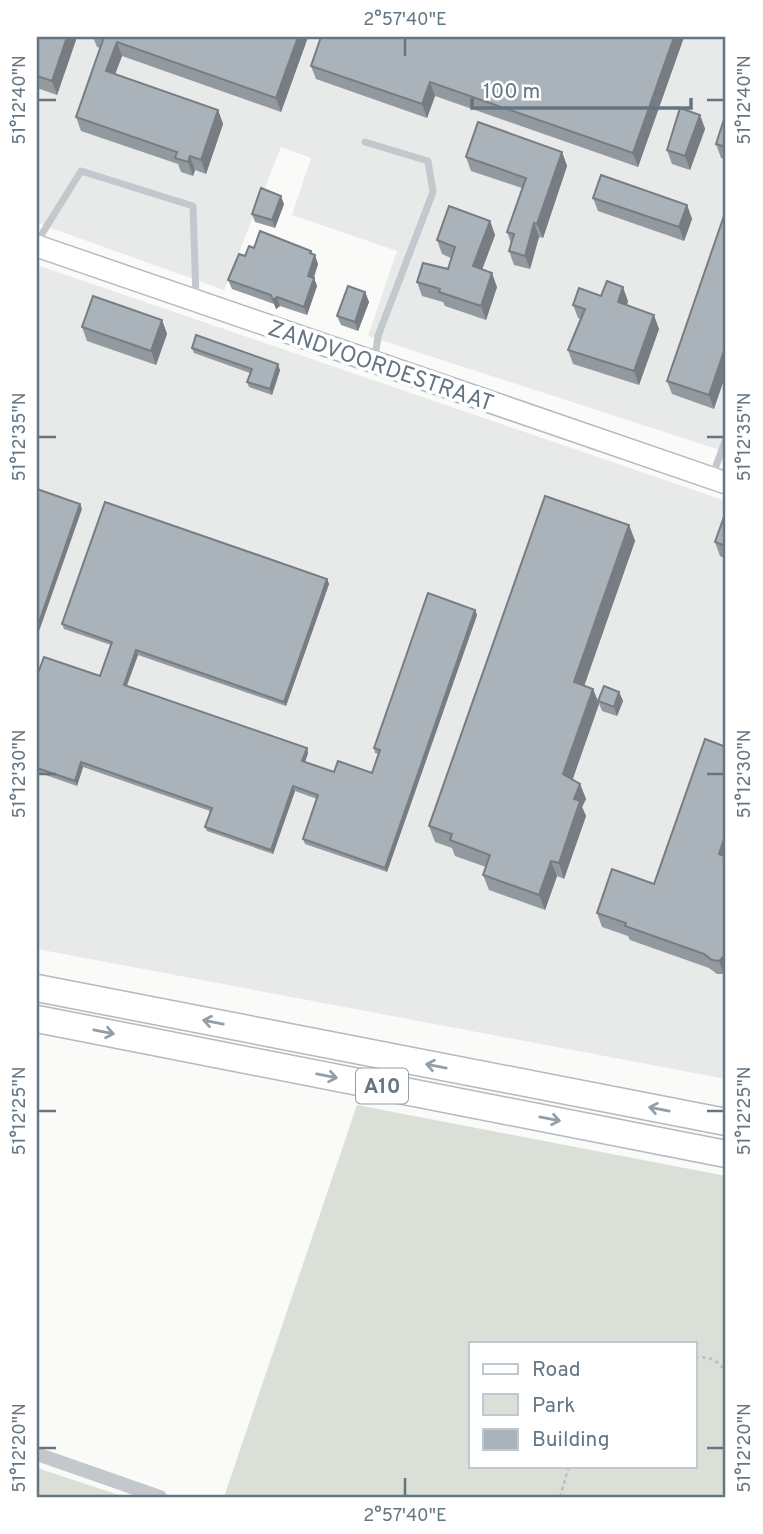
<svg xmlns="http://www.w3.org/2000/svg" width="763" height="1534" font-family="Overpass,sans-serif">
	<rect width="100%" height="100%" fill="#fafaf8"/>
	<g fill="#e8e9e9">
		<polygon points="37,37 726,37 726,452 368,336 397,251 292,215 311,158 281,147 224,290 37,223"/>
		<polygon points="37,265 726,501 726,1079 37,949"/>
	</g>
	<g fill="#dadfd7" fill-rule="evenodd">
		<path d="M357 1105 726 1176V1497H224ZM695 1343V1466H471V1343Z"/>
		<polygon points="37,1468 125,1497 37,1497"/>
	</g>
	<g fill="none" stroke-linecap="round" stroke-linejoin="round">
		<g stroke="#b3babf" stroke-width="24">
			<polyline id="secondary" points="37,246 726,483"/>
		</g>
		<g stroke="#b4b9bd" stroke-width="29">
			<g id="highway">
				<polyline points="37,988 726,1122"/>
				<polyline points="37,1019 726,1154"/>
			</g>
		</g>
		<g stroke="#bbbfc2" stroke-width="2.5" stroke-dasharray="3.5 3.5" stroke-linecap="butt">
			<path d="M695 1357C711 1357 716 1359 726 1372"/>
			<polyline points="560,1497 569,1466"/>
		</g>
		<g stroke="#c3c8cc" stroke-width="7">
			<polyline points="365,142 428,161 433,192 378,336 375,358"/>
			<polyline points="37,242 81,171 193,206 196,298"/>
			<polyline points="713,474 726,439"/>
		</g>
		<polyline stroke="#c3c8cc" stroke-width="14" points="37,1454 160,1497"/>
		<use href="#secondary" stroke="#fff" stroke-width="21"/>
		<use href="#highway" stroke="#fff" stroke-width="26"/>
	</g>
	<g fill="#929a9f">
		<polygon points="37,37 77,37 57,95 37,88"/>
		<polygon points="93,37 308,37 281,112 122,56 115,74 218,110 223,124 206,174 195,170 193,176 181,172 178,164 81,131 76,117 100,48 97,47"/>
		<polygon points="321,37 684,37 638,167 435,96 427,118 316,79 311,66"/>
		<polygon points="726,113 726,160 721,158 716,144"/>
		<polygon points="700,115 705,129 690,170 672,164 667,150"/>
		<polygon points="562,152 567,166 543,238 539,237 530,269 514,265 509,251 511,243 507,232 522,188 471,171 466,157"/>
		<polygon points="593,198 687,205 692,219 684,241 598,211"/>
		<polygon points="284,204 275,228 255,222 252,214"/>
		<polygon points="726,210 714,409 672,394 667,381"/>
		<polygon points="490,221 495,235 482,270 497,287 486,320 445,306 443,302 422,296 417,282 448,269 451,258 442,254 437,240"/>
		<polygon points="254,248 312,254 318,264 314,278 317,286 307,315 280,306 276,309 274,304 232,289 228,280 245,256"/>
		<polygon points="365,292 369,302 358,331 341,325 337,316"/>
		<polygon points="601,296 628,301 627,305 659,329 639,385 573,364 568,350 581,319 578,318 573,305"/>
		<polygon points="162,320 167,334 156,365 87,341 82,327"/>
		<polygon points="192,348 280,370 272,395 249,387 247,382 250,373 194,353"/>
		<polygon points="726,514 726,559 720,556 715,542"/>
		<polygon points="629,525 635,541 584,685 593,689 599,704 572,780 580,784 586,799 582,807 586,816 564,879 557,876 545,910 489,890 483,875 486,867 455,856 452,848 435,842 429,826"/>
		<polygon points="327,579 329,584 286,706 138,655 127,686 307,748 308,753 305,762 334,772 372,773 379,754 375,753 374,748 475,610 477,615 387,872 305,844 303,839 317,799 295,791 273,854 207,831 205,827 210,811 83,767 77,786 37,772 37,672 100,676 111,645 64,629 62,624"/>
		<polygon points="619,692 623,701 617,716 602,711 598,701"/>
		<polygon points="726,747 726,973 724,974 717,974 709,968 630,940 628,936 602,927 597,913 654,884"/>
	</g>
	<g fill="#777d82">
		<polygon points="67,37 77,37 57,95 52,81"/>
		<polygon points="298,37 308,37 281,112 276,98"/>
		<polygon points="674,37 684,37 638,167 633,153"/>
		<polygon points="117,42 122,56 111,85 106,71"/>
		<polygon points="430,82 435,96 427,118 422,104"/>
		<polygon points="218,110 223,124 206,174 201,160"/>
		<polygon points="700,115 705,129 690,170 685,156"/>
		<polygon points="562,152 567,166 543,238 537,224"/>
		<polygon points="190,156 195,170 193,176 188,162"/>
		<polygon points="281,196 284,204 275,228 272,220"/>
		<polygon points="687,205 692,219 684,241 679,227"/>
		<polygon points="490,221 495,235 478,280 473,266"/>
		<polygon points="534,223 539,237 530,269 525,256"/>
		<polygon points="311,251 314,259 315,255 318,264 311,284 308,276"/>
		<polygon points="492,273 497,287 486,320 481,306"/>
		<polygon points="314,278 317,286 307,315 304,307"/>
		<polygon points="623,287 628,301 623,316 618,302"/>
		<polygon points="365,292 369,302 358,331 355,322"/>
		<polygon points="277,297 280,306 276,309 273,300"/>
		<polygon points="654,315 659,329 639,385 634,371"/>
		<polygon points="162,320 167,334 156,365 151,351"/>
		<polygon points="726,345 726,374 714,409 709,395"/>
		<polygon points="278,364 280,370 272,395 270,389"/>
		<polygon points="80,504 82,509 37,637 37,628"/>
		<polygon points="629,525 635,541 580,698 574,682"/>
		<polygon points="327,579 329,584 286,706 284,702"/>
		<polygon points="475,610 477,615 387,872 385,868"/>
		<polygon points="136,650 138,655 125,689 124,685"/>
		<polygon points="593,689 599,704 569,790 563,774"/>
		<polygon points="619,692 623,701 617,716 614,707"/>
		<polygon points="307,748 308,753 304,765 302,761"/>
		<polygon points="81,762 83,767 77,786 75,781"/>
		<polygon points="580,784 586,799 582,807 586,816 564,879 559,863 574,799"/>
		<polygon points="293,786 295,791 273,854 271,850"/>
		<polygon points="726,833 726,861 719,854"/>
		<polygon points="551,861 557,876 545,910 539,895"/>
		<polygon points="726,952 726,973 724,974 719,961"/>
	</g>
	<g fill="#aab3b9" stroke="#777d82" stroke-width="2">
		<polygon points="37,37 67,37 52,81 37,76"/>
		<polygon points="103,37 298,37 276,98 117,42 106,71 218,110 201,160 190,156 188,162 175,158 177,152 76,117 104,37"/>
		<polygon points="321,37 674,37 633,153 430,82 422,104 311,66"/>
		<polygon points="680,108 700,115 685,156 667,150"/>
		<polygon points="726,113 726,147 716,144"/>
		<polygon points="478,122 562,152 537,224 534,223 525,256 509,251 514,234 507,232 526,178 466,157"/>
		<polygon points="601,175 687,205 679,227 593,198"/>
		<polygon points="261,188 281,196 272,220 252,214"/>
		<polygon points="449,206 490,221 473,266 492,273 481,306 439,292 440,289 417,282 423,263 448,269 455,247 437,240"/>
		<polygon points="726,210 726,345 709,395 667,381"/>
		<polygon points="260,231 311,251 310,253 315,255 308,276 314,278 304,307 277,297 273,300 271,295 228,280 239,254 245,256 249,246 254,248"/>
		<polygon points="607,281 623,287 618,302 654,315 634,371 568,350 585,309 573,305 579,288 601,296"/>
		<polygon points="348,286 365,292 355,322 337,316"/>
		<polygon points="93,296 162,320 151,351 82,327"/>
		<polygon points="196,335 278,364 270,389 247,382 252,369 192,348"/>
		<polygon points="37,489 80,504 37,628"/>
		<polygon points="545,496 629,525 574,682 593,689 563,774 580,784 574,799 580,801 559,863 551,861 539,895 483,875 490,855 450,840 452,834 429,826"/>
		<polygon points="105,502 327,579 284,702 136,650 124,685 307,748 302,761 334,772 338,761 372,773 380,750 374,748 428,593 475,610 385,868 303,839 318,795 293,786 271,850 205,827 212,808 81,762 75,781 37,768 37,672 38,673 44,657 100,676 112,642 62,624"/>
		<polygon points="725,514 726,514 726,546 715,542"/>
		<polygon points="604,686 619,692 614,707 598,701"/>
		<polygon points="705,739 726,747 726,833 719,854 726,857 726,952 725,955 719,961 712,960 704,954 625,926 626,923 597,913 612,869 654,884"/>
	</g>
	<defs><path id="oneway-shaft" d="M-6 0H5M1.5-3L5.5 0L1.5 3" fill="none" stroke-width="1.6" stroke-linecap="round" stroke-linejoin="round" transform="scale(1.75)"/></defs>
	<g stroke="#939fa8">
		<use href="#oneway-shaft" transform="translate(213 1022) rotate(-169)"/>
		<use href="#oneway-shaft" transform="translate(104 1032) rotate(11)"/>
		<use href="#oneway-shaft" transform="translate(436 1066) rotate(-169)"/>
		<use href="#oneway-shaft" transform="translate(327 1076) rotate(11)"/>
		<use href="#oneway-shaft" transform="translate(659 1109) rotate(-169)"/>
		<use href="#oneway-shaft" transform="translate(550 1119) rotate(11)"/>
	</g>
	<path fill="none" stroke="#657683" stroke-width="2.5" d="M405 38V56M38 100H56M707 100H724M38 437H56M707 437H724M38 774H56M707 774H724M38 1111H56M707 1111H724M38 1448H56M707 1448H724M405 1478V1496"/>
	<g text-anchor="middle" stroke-width="7" stroke-linejoin="round" paint-order="stroke">
		<rect fill="#fff" stroke="#939fa8" stroke-width="2" x="356" y="1068.5" width="52" height="35" rx="5"/>
		<g font-size="21" font-weight="bold" fill="#657683">
			<text x="382" y="1093">A10</text>
		</g>
		<g font-size="23" fill="#657683" stroke="#fff">
			<text transform="translate(381 365) rotate(19)" y="8">ZANDVOORDESTRAAT</text>
		</g>
	</g>
	<rect width="763" height="1534" fill="none" stroke="#ffffff" stroke-width="77"/>
	<rect x="469" y="1342" width="228" height="126" fill="#ffffff" stroke="#c1c8cd" stroke-width="2"/>
	<rect x="483" y="1364" width="35" height="10" fill="#ffffff" stroke="#c1c8cd" stroke-width="2"/>
	<text x="532" y="1376" font-size="21" fill="#657683">Road</text>
	<rect x="483" y="1394" width="35" height="21" fill="#dadfd7" stroke="#c1c8cd" stroke-width="2"/>
	<text x="532" y="1412" font-size="21" fill="#657683">Park</text>
	<rect x="483" y="1429" width="35" height="21" fill="#aab3b9" stroke="#c1c8cd" stroke-width="2"/>
	<text x="532" y="1446" font-size="21" fill="#657683">Building</text>
	<path d="M472 98v10h219v-10" fill="none" stroke="#657683" stroke-width="3.5"/>
	<text x="483" y="98" font-size="21" fill="#657683" stroke="#ffffff" stroke-width="5" paint-order="stroke">100 m</text>
	<rect x="38" y="38" width="686" height="1458" fill="none" stroke="#657683" stroke-width="2.5"/>
	<g font-size="18" text-anchor="middle" fill="#657683">
		<text x="405" y="25">2°57'40"E</text>
		<text transform="translate(19 100) rotate(-90)" y="6">51°12'40"N</text>
		<text transform="translate(744 100) rotate(-90)" y="6">51°12'40"N</text>
		<text transform="translate(19 437) rotate(-90)" y="6">51°12'35"N</text>
		<text transform="translate(744 437) rotate(-90)" y="6">51°12'35"N</text>
		<text transform="translate(19 774) rotate(-90)" y="6">51°12'30"N</text>
		<text transform="translate(744 774) rotate(-90)" y="6">51°12'30"N</text>
		<text transform="translate(19 1111) rotate(-90)" y="6">51°12'25"N</text>
		<text transform="translate(744 1111) rotate(-90)" y="6">51°12'25"N</text>
		<text transform="translate(19 1448) rotate(-90)" y="6">51°12'20"N</text>
		<text transform="translate(744 1448) rotate(-90)" y="6">51°12'20"N</text>
		<text x="405" y="1521">2°57'40"E</text>
	</g>
</svg>
